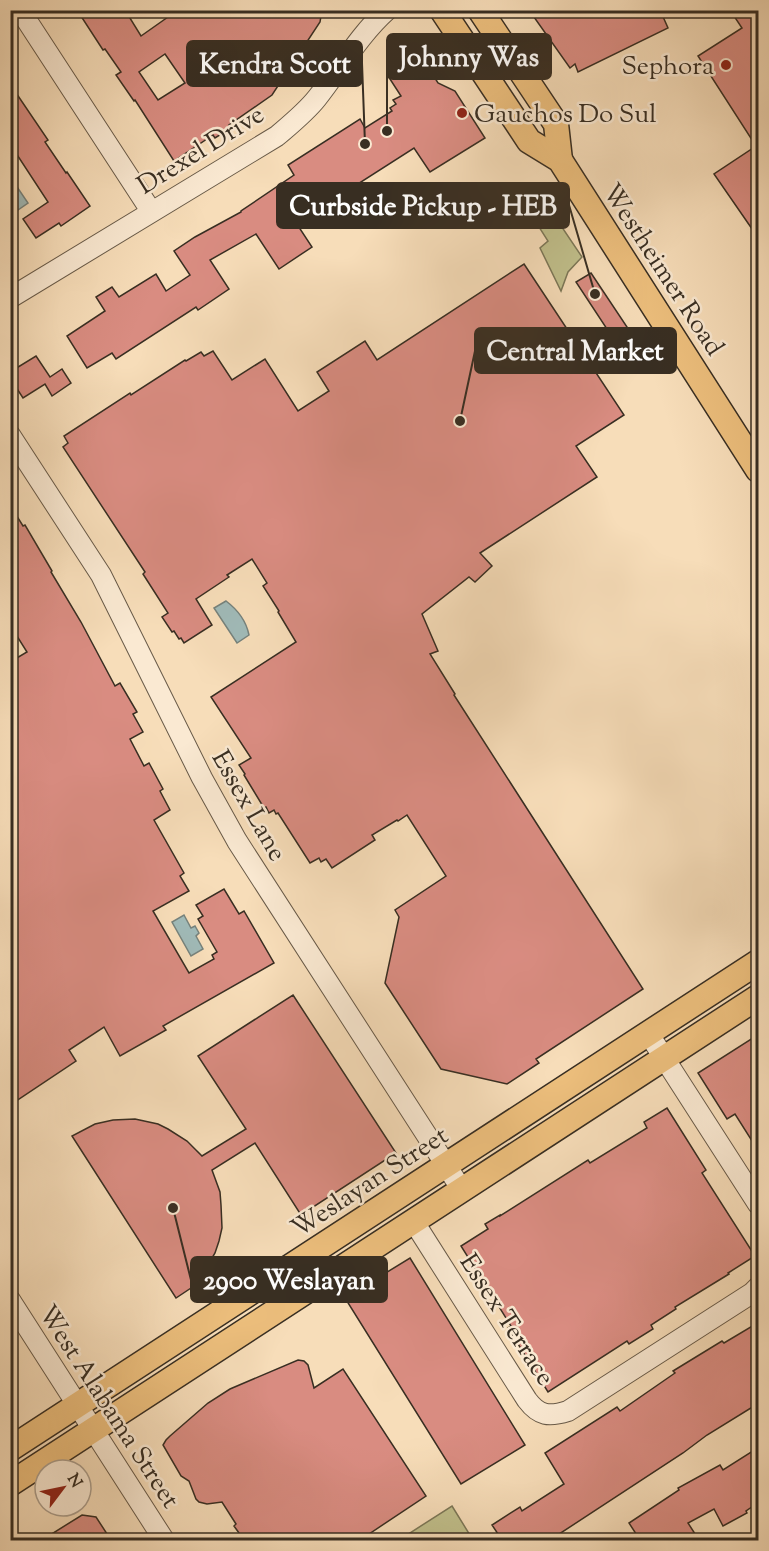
<svg xmlns="http://www.w3.org/2000/svg" width="769" height="1551" font-family="'Sorts Mill Goudy',serif">
	<rect width="100%" height="100%" fill="#f7ddb9"/>
	<filter id="stains"><feTurbulence type="fractalNoise" baseFrequency=".00333" numOctaves="4"/><feColorMatrix values="0 0 0 0 .2 0 0 0 0 .09 0 0 0 0 .02 0 0 0 .5 -.17"/></filter>
	<radialGradient id="worn" r=".72"><stop offset=".6" stop-color="#630" stop-opacity="0"/><stop offset="1" stop-color="#630" stop-opacity=".3"/></radialGradient>
	<g fill="#c1c08c" stroke="#7c7757" stroke-width="1.5">
		<polygon points="539,193 582,257 568,272 561,291 540,248 548,241 525,205"/>
		<polygon points="452,1506 473,1540 399,1540"/>
	</g>
	<g fill="#a0bab8" stroke="#76827c" stroke-width="1.5">
		<polygon points="11,178 28,203 18,210 11,199"/>
		<path d="M226 601C238 610 246 620 249 635L237 643 214 608Z"/>
		<polygon points="184,915 191,928 195,926 199,933 196,936 203,949 191,956 172,922"/>
	</g>
	<g fill="#d98c81" stroke="#382e22" stroke-width="1.5" fill-rule="evenodd">
		<path d="M77 10H125L141 36 178 10H322L320 22 272 95 229 125 231 128 215 138 213 135 174 161 135 100 134 101 116 75 121 72 105 49 103 50ZM165 54 185 83 158 100 139 72Z"/>
		<polygon points="529,10 660,10 668,28 578,72 575,64 570,68"/>
		<polygon points="730,10 759,10 759,239 714,174 756,146 698,56 742,28"/>
		<polygon points="421,56 438,83 455,91 485,138 430,172 414,148 322,207 311,190 285,206 312,247 279,269 256,234 210,260 229,289 198,310 196,307 116,359 112,353 87,368 67,336 105,311 96,297 112,287 119,297 156,274 166,291 190,275 174,251 195,237 241,212 241,211 294,175 288,165 360,119 365,128 392,111 390,108 396,104 393,100 401,96 388,76"/>
		<polygon points="10,84 48,140 45,142 66,173 67,172 90,206 61,226 59,223 36,238 23,219 48,202 10,144"/>
		<polygon points="524,264 624,415 576,446 597,477 480,553 492,566 475,582 469,577 422,614 438,651 430,654 455,694 454,695 643,989 536,1059 539,1063 507,1084 441,1069 385,983 399,917 395,910 446,876 407,815 398,821 397,820 372,835 375,840 332,868 326,859 321,862 319,858 310,863 278,813 276,814 274,810 269,813 266,807 264,808 244,775 245,774 239,765 251,758 211,697 296,642 278,612 279,611 263,586 267,583 252,559 227,575 229,577 196,599 212,625 184,643 181,638 179,639 174,631 172,632 162,617 168,613 143,574 145,572 63,447 68,443 64,436 130,393 131,395 185,360 186,361 201,352 204,356 213,351 232,380 265,359 298,411 329,391 317,372 365,341 377,360"/>
		<polygon points="591,273 643,351 628,361 576,282"/>
		<polygon points="36,356 50,377 62,369 71,383 52,396 45,384 23,398 10,378 10,372"/>
		<polygon points="10,505 23,526 25,525 52,571 51,572 81,622 115,686 120,683 137,712 133,714 143,732 130,739 144,766 149,763 163,789 160,791 170,810 154,820 184,873 180,876 189,891 153,911 189,973 214,959 212,955 217,952 198,919 203,916 196,905 224,889 239,914 244,911 274,963 163,1026 166,1030 120,1056 104,1027 69,1050 76,1061 10,1105 10,662 27,652 10,625"/>
		<polygon points="293,995 396,1153 301,1215 255,1143 212,1170 220,1192 221,1205 222,1228 219,1241 215,1253 205,1270 191,1288 176,1298 72,1136 95,1124 113,1120 135,1119 158,1124 168,1129 187,1141 202,1156 246,1129 198,1056"/>
		<polygon points="759,1034 759,1152 735,1114 727,1119 698,1073"/>
		<polygon points="667,1108 706,1170 702,1173 755,1256 728,1273 729,1274 675,1307 676,1309 651,1325 653,1329 629,1344 627,1341 548,1392 508,1328 511,1326 461,1246 488,1229 485,1224 500,1215 500,1216 588,1160 590,1163 647,1128 644,1122"/>
		<polygon points="410,1258 525,1445 461,1484 345,1298"/>
		<polygon points="759,1322 759,1403 707,1435 683,1453 550,1540 502,1540 492,1525 520,1507 522,1511 564,1484 545,1453 617,1407 620,1411 675,1373 673,1371 722,1341 724,1343"/>
		<polygon points="298,1360 304,1361 308,1365 314,1388 343,1369 426,1496 360,1540 244,1540 234,1526 236,1524 222,1502 207,1504 199,1502 196,1499 189,1481 181,1476 163,1445 166,1440 170,1436 208,1403 230,1389"/>
		<polygon points="759,1447 759,1502 746,1511 747,1513 723,1526 714,1509 688,1523 699,1540 640,1540 629,1523 679,1490 678,1488 720,1465 723,1470"/>
		<polygon points="82,1515 96,1517 111,1540 42,1540"/>
	</g>
	<g fill="none" stroke-linecap="round" stroke-linejoin="round">
		<g stroke="#685a48" stroke-width="22">
			<g id="minor">
				<polyline points="20,10 151,211"/>
				<path d="M10 298 277 136C291 124 306 112 317 98 340 69 359 35 387 10"/>
				<polyline points="10,435 101,575 202,778 237,841 462,1190"/>
				<polyline points="648,1033 758,1204"/>
				<path d="M414 1222 527 1400C539 1416 549 1417 568 1411L752 1293 758 1287"/>
				<polyline points="10,1300 164,1540"/>
			</g>
		</g>
		<g stroke="#382e22" stroke-width="27">
			<g id="major">
				<polyline points="442,10 529,141 560,160 758,470"/>
				<polyline points="480,10 556,124 560,160"/>
				<polyline points="10,1449 758,962"/>
				<polyline points="10,1484 758,997"/>
			</g>
		</g>
		<use href="#minor" stroke="#fae9d2" stroke-width="20"/>
		<use href="#major" stroke="#ecbe7c" stroke-width="24"/>
	</g>
	<g fill="#8f2418" stroke="#fae9d2" stroke-width="2">
		<circle cx="726" cy="65" r="6"/>
		<circle cx="462" cy="113" r="6"/>
	</g>
	<g text-anchor="middle" stroke-width="5" stroke-linejoin="round" paint-order="stroke">
		<g font-size="26" fill="#382e22" stroke="#fae9d2" text-anchor="end">
			<text x="714" y="74">Sephora</text>
			<text x="474" y="122" text-anchor="start">Gauchos Do Sul</text>
		</g>
		<g font-size="26" fill="#382e22" stroke="#fae9d2">
			<text transform="translate(200 149) rotate(-32)" y="9">Drexel Drive</text>
			<text transform="translate(664 269) rotate(57)" y="9">Westheimer Road</text>
			<text transform="translate(250 805) rotate(60)" y="9">Essex Lane</text>
			<text transform="translate(369 1181) rotate(-33)" y="9">Weslayan Street</text>
			<text transform="translate(508 1319) rotate(57)" y="9">Essex Terrace</text>
			<text transform="translate(110 1406) rotate(57)" y="9">West Alabama Street</text>
		</g>
	</g>
	<path fill="none" stroke="#382e22" stroke-width="2" d="M387 131L387 56M365 144L362 63M595 294L569 205M460 421L475 351M173 1208L191 1280"/>
	<g fill="#382e22" stroke="#fae9d2" stroke-width="2">
		<circle cx="387" cy="131" r="6"/>
		<circle cx="365" cy="144" r="6"/>
		<circle cx="595" cy="294" r="6"/>
		<circle cx="460" cy="421" r="6"/>
		<circle cx="173" cy="1208" r="6"/>
	</g>
	<g fill="#382e22" stroke="#382e22" stroke-width="2">
		<rect x="387" y="34" width="164" height="45" rx="6"/>
		<rect x="187" y="41" width="175" height="45" rx="6"/>
		<rect x="277" y="183" width="292" height="45" rx="6"/>
		<rect x="475" y="328" width="201" height="45" rx="6"/>
		<rect x="191" y="1257" width="196" height="45" rx="6"/>
	</g>
	<g font-size="27" text-anchor="middle" font-weight="bold" fill="#fff">
		<text x="469" y="66">Johnny Was</text>
		<text x="275" y="73">Kendra Scott</text>
		<text x="423" y="215">Curbside Pickup - HEB</text>
		<text x="575" y="360">Central Market</text>
		<text x="289" y="1289">2900 Weslayan</text>
	</g>
	<rect width="769" height="1551" fill="none" stroke="#f7ddb9" stroke-width="36"/>
	<rect x="12" y="12" width="745" height="1527" fill="none" stroke="#382e22" stroke-width="3"/>
	<rect x="18" y="18" width="733" height="1515" fill="none" stroke="#382e22" stroke-width="1.5"/>
	<g transform="translate(63 1488) rotate(58)"><circle r="28" fill="#fae9d2" stroke="#ac9e8c" stroke-width="1.5"/>
	<path d="M0-4.5L10 22L0 15L-10 22Z" fill="#8f2418"/>
	<text y="-9" font-size="16" font-weight="bold" text-anchor="middle" fill="#382e22">N</text>
	</g>
	<rect width="100%" height="100%" filter="url(#stains)"/>
	<rect width="100%" height="100%" fill="url(#worn)"/>
</svg>
